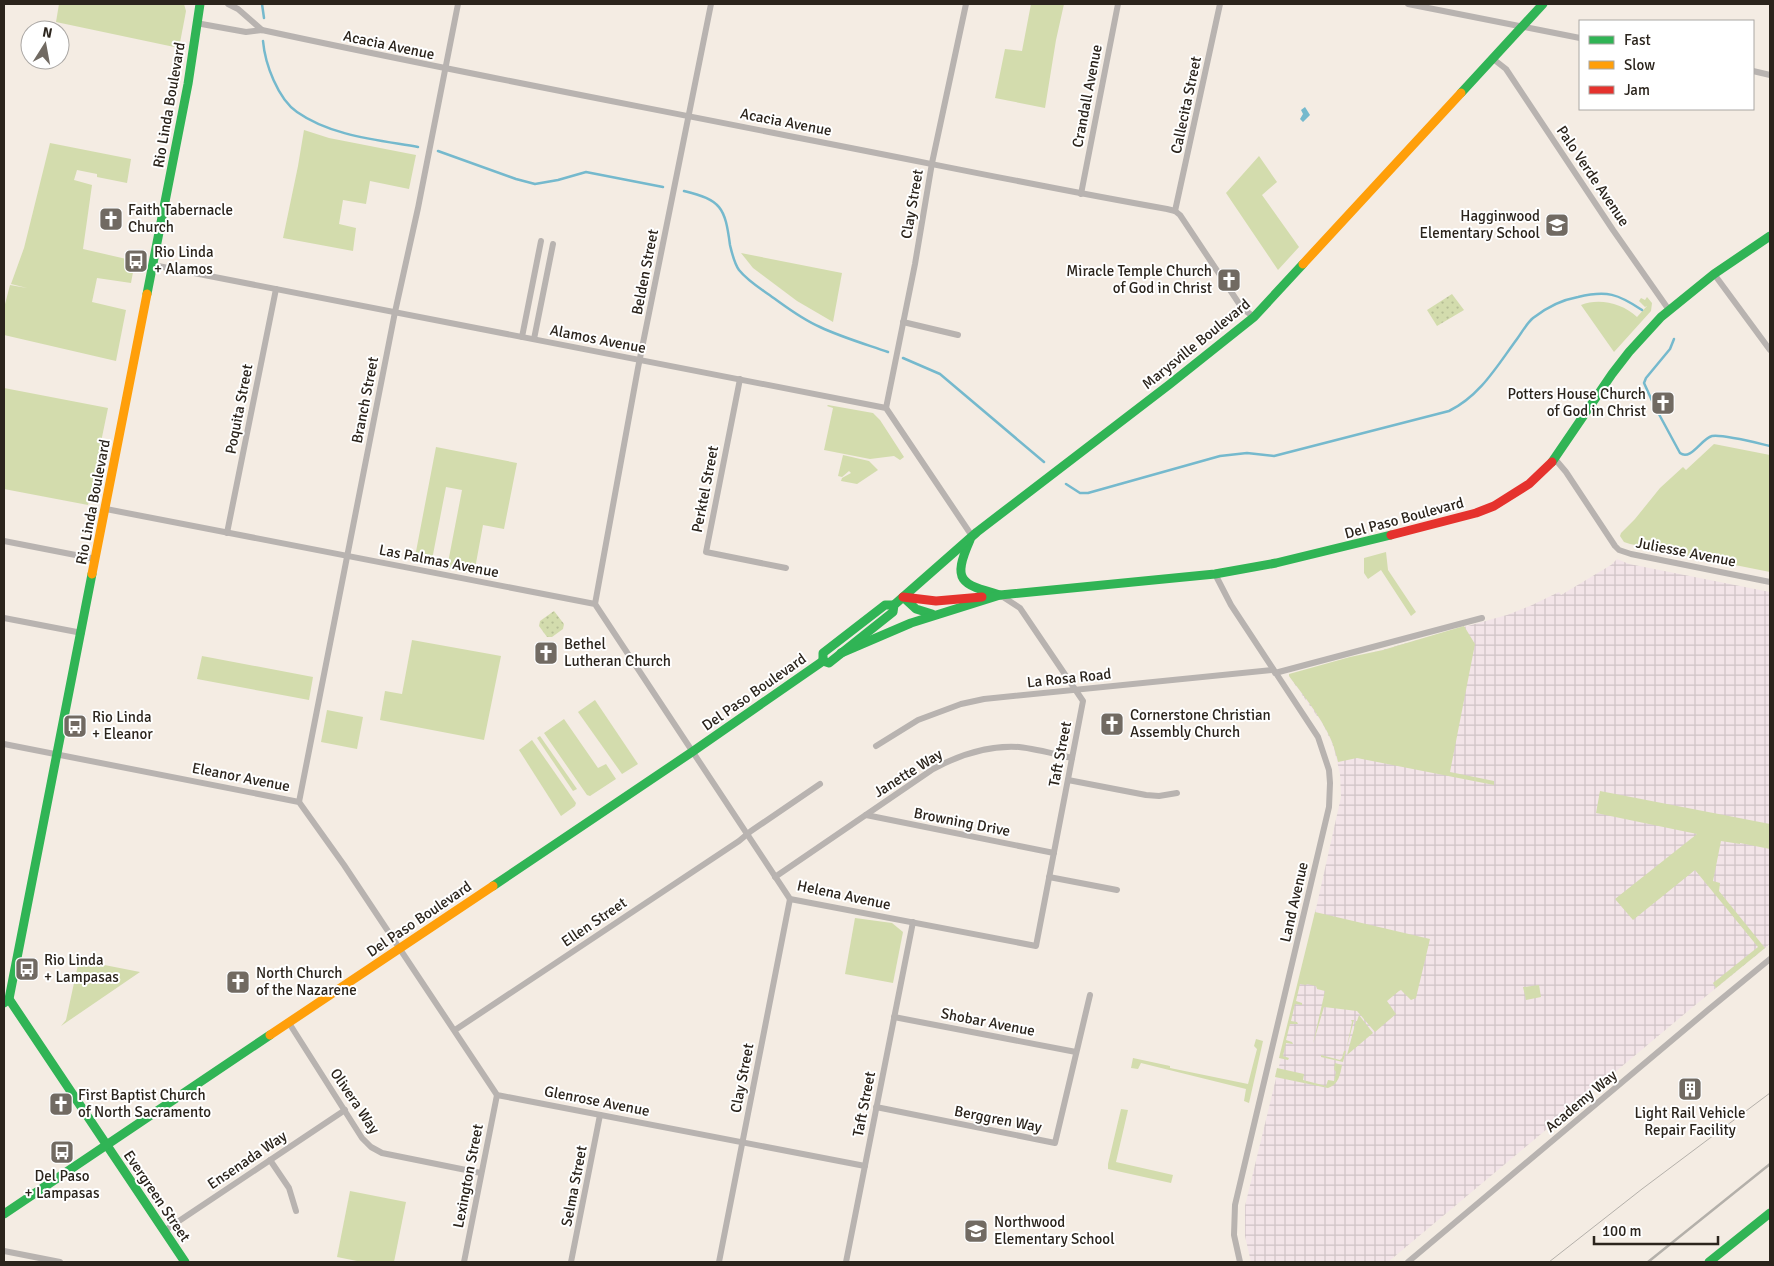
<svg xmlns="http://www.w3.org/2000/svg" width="1774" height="1266" font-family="Signika,sans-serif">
	<defs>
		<pattern id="industrial-grid" width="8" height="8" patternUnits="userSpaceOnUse" patternTransform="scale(1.25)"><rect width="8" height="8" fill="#f3e4e8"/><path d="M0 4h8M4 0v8" fill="none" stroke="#d0c3c6"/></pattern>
		<pattern id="park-dots" width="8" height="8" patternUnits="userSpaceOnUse" patternTransform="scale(1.25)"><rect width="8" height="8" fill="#d3dcad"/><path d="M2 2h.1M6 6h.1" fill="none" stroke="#b5bd94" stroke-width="1.8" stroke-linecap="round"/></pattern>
	</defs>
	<rect width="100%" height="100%" fill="#f4ece3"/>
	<polygon fill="url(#industrial-grid)" points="1617,559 1629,564 1770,592 1770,944 1694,1006 1388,1262 1251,1262 1245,1236 1245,1206 1300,980 1341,797 1340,774 1334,748 1324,726 1289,676 1507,615 1530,606 1559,592 1561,595 1611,565"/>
	<g fill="#d3dcad">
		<polygon points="59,4 184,4 186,11 179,48 56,22"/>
		<polygon points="1031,4 1064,4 1056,40 1045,108 995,98 1005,49 1022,51"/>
		<polygon points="304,130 329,138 416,155 409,189 370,181 366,204 343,200 339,224 356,228 353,251 283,238 298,166"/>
		<polygon points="50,143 131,159 127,183 97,177 97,174 77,170 74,180 92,185 83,249 135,261 131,283 97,278 92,302 126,310 116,361 4,335 4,308 10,285 27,288 11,284 24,248"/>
		<polygon points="1259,156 1277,182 1262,195 1299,247 1278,270 1226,193"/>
		<polygon points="741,253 842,273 833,322 797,301 753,268"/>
		<path d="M1647 297 1652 303 1651 311 1614 352 1581 305C1599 298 1622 303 1637 317L1647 306 1645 307 1639 301 1641 298 1645 300Z"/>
		<polygon points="4,388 108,408 88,505 4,489"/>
		<polygon points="828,405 873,413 880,420 904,457 900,460 894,456 870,459 824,450 833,408 827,406"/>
		<polygon points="1714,444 1770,455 1770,572 1630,544 1624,542 1620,536 1621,533 1635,519 1660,488 1683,467 1686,470"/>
		<polygon points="436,447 517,463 504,529 483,525 474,574 447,568 462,490 446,487 431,565 414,562"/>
		<polygon points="843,455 869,461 878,470 857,484 841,481 842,478 851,473 849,471 842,477 838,476"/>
		<polygon points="1386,552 1388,570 1416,612 1411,616 1381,570 1368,579 1364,573 1364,558"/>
		<path d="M1464 626 1475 644 1450 772 1494 781V785L1357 758 1338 762C1332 729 1308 702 1289 676V674L1350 657 1383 650Z"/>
		<polygon points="412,640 501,656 484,740 380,720 385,691 402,694"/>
		<polygon points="202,656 313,677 309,700 197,679"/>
		<polygon points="595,700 638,764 622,774 578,712"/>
		<polygon points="327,710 363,717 357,749 321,742"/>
		<polygon points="564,719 598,768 606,764 616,779 590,796 587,795 544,733"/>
		<polygon points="540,736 577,789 573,791 537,738"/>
		<polygon points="532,740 576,803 575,806 561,816 519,750"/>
		<polygon points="1600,791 1770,824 1770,849 1740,843 1740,844 1721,841 1713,881 1720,883 1719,891 1765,948 1716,988 1713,983 1758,947 1695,870 1633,920 1615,899 1697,834 1596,813"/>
		<polygon points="1315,912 1430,939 1416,998 1411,1000 1401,990 1399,991 1387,1001 1396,1014 1375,1032 1357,1011 1324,1007 1313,1044 1325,991 1317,989 1316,986 1307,984 1306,985 1300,984 1296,1001 1302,1003 1302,1005 1295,1004 1291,1021 1297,1022 1298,1024 1290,1024 1286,1040 1292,1042 1293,1044 1286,1043 1283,1056 1289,1058 1288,1060 1279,1058"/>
		<polygon points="855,918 892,923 903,932 893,983 845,974"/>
		<polygon points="79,960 140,972 61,1026 66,1020"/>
		<polygon points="1539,985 1541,997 1526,1000 1523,987"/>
		<polygon points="1359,1015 1373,1033 1347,1055 1356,1021 1357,1021"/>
		<polygon points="1351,1020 1354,1020 1343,1062 1321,1057 1321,1055 1340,1060 1342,1058 1344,1051 1346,1051 1352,1022"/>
		<polygon points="1256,1039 1263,1041 1249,1103 1244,1101 1246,1089 1141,1063 1138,1069 1131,1068 1133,1058 1170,1066 1170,1068 1248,1084 1257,1049 1254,1046"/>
		<path d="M1335 1063 1342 1065C1340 1075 1339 1084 1328 1088L1275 1077 1277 1068 1304 1074 1303 1080 1326 1086 1328 1080 1334 1081 1336 1072 1334 1069Z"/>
		<polygon points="1121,1109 1128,1110 1116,1162 1173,1175 1171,1183 1108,1169 1108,1164"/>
		<polygon points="350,1191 406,1202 394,1262 362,1262 337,1257"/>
	</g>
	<g fill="url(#park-dots)">
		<polygon points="1452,294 1464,310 1437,326 1427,310"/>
		<polygon points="554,611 564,624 563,629 552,637 547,637 539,626 540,621"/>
	</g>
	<polygon fill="#75b9cd" points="1305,107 1310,115 1303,122 1300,119 1303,114 1301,110"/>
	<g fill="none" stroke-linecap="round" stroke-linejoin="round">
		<g stroke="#75b9cd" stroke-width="2.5">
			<polyline points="262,4 264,18"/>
			<path d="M263 41C265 64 278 99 297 112 331 136 378 140 418 147"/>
			<polyline points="438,151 516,179 535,184 558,180 586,172 663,187"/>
			<path d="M684 191C721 200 725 207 730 245 732 253 734 263 739 270 747 280 758 287 768 294 785 306 801 319 820 327 841 337 865 344 888 352"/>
			<path d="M1674 339 1670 349 1646 378 1644 383 1654 405 1680 453C1691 461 1701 439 1712 436 1723 434 1757 443 1770 446"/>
			<polyline points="903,358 940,374 1044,462"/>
			<path d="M1066 484 1080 493H1088L1220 456 1247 453 1274 456 1449 411C1480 396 1497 366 1517 339 1522 332 1527 323 1533 318 1547 307 1561 300 1578 297 1607 290 1618 294 1642 310"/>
		</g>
		<g stroke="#b8b3b0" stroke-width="6">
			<polyline points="228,4 238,9 262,30"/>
			<polyline points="1408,4 1580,38"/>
			<path d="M196 23 246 32 262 30C437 68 613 101 789 136 915 160 1041 187 1167 209L1175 211 1180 215 1242 308 1254 317"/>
			<polyline points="1492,58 1506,69 1613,230 1669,310"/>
			<polyline points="1753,71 1770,75"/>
			<polyline points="1081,194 1118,4"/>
			<polyline points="1175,211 1220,4"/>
			<polyline points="153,265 886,408 972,536"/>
			<polyline points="1714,274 1770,350"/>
			<polyline points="903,322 958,335"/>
			<polyline points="522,337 541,241"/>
			<polyline points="534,339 553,244"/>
			<polyline points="740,379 706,552 786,568"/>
			<polyline points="886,408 915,264 932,163 966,4"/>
			<polyline points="1555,459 1566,472 1615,546 1619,550 1631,554 1770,582"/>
			<polyline points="106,509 595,604 790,899 1036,946 1083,701 1020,608 1000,595"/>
			<polyline points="227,533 276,289"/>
			<polyline points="4,541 96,559"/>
			<polyline points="1215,574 1231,605 1318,737 1329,770 1330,783 1329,807 1235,1205 1234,1235 1240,1262"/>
			<polyline points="595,604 638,368 711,4"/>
			<polyline points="4,618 82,633"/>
			<polyline points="1275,673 1482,618"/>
			<polyline points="4,744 299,802 344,865 497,1095 865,1166"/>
			<polyline points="876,746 918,720 961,704 984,699 1273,670"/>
			<polyline points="1068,780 1146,795 1159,796 1177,793"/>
			<polyline points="299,802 395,312 418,208 458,4"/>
			<polyline points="866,815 1054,853"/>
			<path d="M775 877 933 769C959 755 988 745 1019 747 1037 749 1055 754 1072 758"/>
			<polyline points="1049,877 1117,890"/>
			<polyline points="894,1017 1076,1052"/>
			<polyline points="289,1023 362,1138 371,1147 382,1153 481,1173"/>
			<polyline points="455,1030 739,841 751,831 820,784"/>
			<polyline points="876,1107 1055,1143 1090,995"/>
			<polyline points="270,1160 289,1188 296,1211"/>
			<polyline points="164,1231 345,1110"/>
			<polyline points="4,1251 60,1262"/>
			<polyline points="464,1262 497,1095"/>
			<polyline points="571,1262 600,1115"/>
			<polyline points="719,1262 790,899"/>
			<polyline points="846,1262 913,922"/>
			<polyline points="1408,1262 1708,1010 1770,959"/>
		</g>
		<g stroke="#30b455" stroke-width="9">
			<polyline points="1461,93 1543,4"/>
			<polyline points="147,294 188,84 200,4"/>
			<polyline points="1552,462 1612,374 1629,352 1661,317 1714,274 1770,236"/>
			<path d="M970 540C952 581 960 584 1000 595"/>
			<polyline points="903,597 916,609 932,614"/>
			<polyline points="841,653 911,623 1000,595 1215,574 1276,563 1391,535"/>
			<polyline points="823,661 829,663 893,612 894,605 977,532 1170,384 1254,317 1303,264"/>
			<polyline points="823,661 823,653 885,605 894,605"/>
			<polyline points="493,886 692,752 823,661"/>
			<polyline points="9,999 185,1262"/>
			<polyline points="4,1003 9,999 92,574"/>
			<polyline points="4,1214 270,1035"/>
			<polyline points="1709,1262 1770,1213"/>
		</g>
		<g stroke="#ff9f0a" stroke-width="9">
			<polyline points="1303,264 1461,93"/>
			<polyline points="92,574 147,294"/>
			<polyline points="270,1035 493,886"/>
		</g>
		<g stroke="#e5322d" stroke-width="9">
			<polyline points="1391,535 1476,513 1494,506 1529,484 1552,462"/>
			<polyline points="903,597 936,601 982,597"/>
		</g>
		<polyline stroke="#b4b0aa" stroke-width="1" points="1549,1262 1642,1189 1770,1093"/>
		<polyline stroke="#b4b0aa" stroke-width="2.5" points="1648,1262 1770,1164"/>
	</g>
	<defs>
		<g id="church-square" transform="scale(1.25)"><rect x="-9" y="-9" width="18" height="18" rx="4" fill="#716a62" stroke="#fff"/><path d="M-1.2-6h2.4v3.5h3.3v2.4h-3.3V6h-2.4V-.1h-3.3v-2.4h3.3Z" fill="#fff"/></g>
		<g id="school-square" transform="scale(1.25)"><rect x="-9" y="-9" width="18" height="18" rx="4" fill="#716a62" stroke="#fff"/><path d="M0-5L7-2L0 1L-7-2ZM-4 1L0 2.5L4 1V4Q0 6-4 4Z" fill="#fff"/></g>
		<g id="bus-square" transform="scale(1.25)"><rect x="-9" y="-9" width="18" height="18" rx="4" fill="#716a62" stroke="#fff"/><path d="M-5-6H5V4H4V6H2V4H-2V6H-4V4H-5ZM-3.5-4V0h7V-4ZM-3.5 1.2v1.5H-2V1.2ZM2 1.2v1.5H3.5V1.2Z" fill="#fff"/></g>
		<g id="building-square" transform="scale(1.25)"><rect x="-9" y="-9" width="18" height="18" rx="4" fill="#716a62" stroke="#fff"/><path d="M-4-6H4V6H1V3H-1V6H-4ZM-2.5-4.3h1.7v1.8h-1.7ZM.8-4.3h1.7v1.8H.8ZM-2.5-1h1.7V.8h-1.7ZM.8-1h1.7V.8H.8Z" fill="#fff"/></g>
	</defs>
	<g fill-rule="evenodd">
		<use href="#church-square" x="111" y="219"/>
		<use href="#school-square" x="1557" y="225"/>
		<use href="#bus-square" x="136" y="261"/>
		<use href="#church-square" x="1229" y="280"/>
		<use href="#church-square" x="1663" y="403"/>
		<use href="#church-square" x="546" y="653"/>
		<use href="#church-square" x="1112" y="724"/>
		<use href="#bus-square" x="75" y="726"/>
		<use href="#bus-square" x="27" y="969"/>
		<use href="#church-square" x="238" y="982"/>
		<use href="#building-square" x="1690" y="1089"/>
		<use href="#church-square" x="61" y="1104"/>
		<use href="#bus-square" x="62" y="1152"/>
		<use href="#school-square" x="976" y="1231"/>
	</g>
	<g text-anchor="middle" stroke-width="4" stroke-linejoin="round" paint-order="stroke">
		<g font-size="15" fill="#2b241c" stroke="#fff">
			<text transform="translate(389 45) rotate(12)" y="5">Acacia Avenue</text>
			<text transform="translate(1087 96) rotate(-79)" y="5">Crandall Avenue</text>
			<text transform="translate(169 105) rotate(-80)" y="5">Rio Linda Boulevard</text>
			<text transform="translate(1186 105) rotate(-78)" y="5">Callecita Street</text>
			<text transform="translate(786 122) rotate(11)" y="5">Acacia Avenue</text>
			<text transform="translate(1593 176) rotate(56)" y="5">Palo Verde Avenue</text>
			<text transform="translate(912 204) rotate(-80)" y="5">Clay Street</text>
			<text transform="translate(645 272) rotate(-79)" y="5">Belden Street</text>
			<text transform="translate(598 339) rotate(11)" y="5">Alamos Avenue</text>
			<text transform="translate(1196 344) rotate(-39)" y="5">Marysville Boulevard</text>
			<text transform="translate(365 400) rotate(-79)" y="5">Branch Street</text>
			<text transform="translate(239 409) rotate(-79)" y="5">Poquita Street</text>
			<text transform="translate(705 489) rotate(-79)" y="5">Perktel Street</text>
			<text transform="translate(93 502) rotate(-79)" y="5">Rio Linda Boulevard</text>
			<text transform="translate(1404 518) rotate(-15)" y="5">Del Paso Boulevard</text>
			<text transform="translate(1686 552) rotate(11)" y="5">Juliesse Avenue</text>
			<text transform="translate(439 561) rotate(11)" y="5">Las Palmas Avenue</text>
			<text transform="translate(1069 678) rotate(-6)" y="5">La Rosa Road</text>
			<text transform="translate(754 692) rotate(-35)" y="5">Del Paso Boulevard</text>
			<text transform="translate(1060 754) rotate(-79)" y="5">Taft Street</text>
			<text transform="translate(908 773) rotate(-32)" y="5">Janette Way</text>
			<text transform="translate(241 777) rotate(11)" y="5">Eleanor Avenue</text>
			<text transform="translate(962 822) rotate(11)" y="5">Browning Drive</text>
			<text transform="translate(844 895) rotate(12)" y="5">Helena Avenue</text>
			<text transform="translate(1294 902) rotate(-77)" y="5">Land Avenue</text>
			<text transform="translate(419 919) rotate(-34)" y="5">Del Paso Boulevard</text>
			<text transform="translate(594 922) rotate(-34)" y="5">Ellen Street</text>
			<text transform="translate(988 1022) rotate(11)" y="5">Shobar Avenue</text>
			<text transform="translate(742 1078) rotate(-79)" y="5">Clay Street</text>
			<text transform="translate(355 1101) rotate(56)" y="5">Olivera Way</text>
			<text transform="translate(597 1101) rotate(11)" y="5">Glenrose Avenue</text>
			<text transform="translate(1581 1101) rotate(-40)" y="5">Academy Way</text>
			<text transform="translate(864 1104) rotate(-79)" y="5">Taft Street</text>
			<text transform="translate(998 1119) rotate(11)" y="5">Berggren Way</text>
			<text transform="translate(247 1160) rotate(-34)" y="5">Ensenada Way</text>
			<text transform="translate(468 1176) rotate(-79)" y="5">Lexington Street</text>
			<text transform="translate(574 1186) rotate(-79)" y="5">Selma Street</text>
			<text transform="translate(157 1196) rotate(56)" y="5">Evergreen Street</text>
		</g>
		<g font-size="15" fill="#2b241c" stroke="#fff" text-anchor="start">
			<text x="128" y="215">Faith Tabernacle<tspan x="128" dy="17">Church</tspan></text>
			<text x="1540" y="221" text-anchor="end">Hagginwood<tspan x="1540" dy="17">Elementary School</tspan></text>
			<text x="154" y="257">Rio Linda<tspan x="154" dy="17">+ Alamos</tspan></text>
			<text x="1212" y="276" text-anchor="end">Miracle Temple Church<tspan x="1212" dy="17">of God in Christ</tspan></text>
			<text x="1646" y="399" text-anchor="end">Potters House Church<tspan x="1646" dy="17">of God in Christ</tspan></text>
			<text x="564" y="649">Bethel<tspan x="564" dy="17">Lutheran Church</tspan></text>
			<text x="1130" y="720">Cornerstone Christian<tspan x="1130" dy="17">Assembly Church</tspan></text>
			<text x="92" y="722">Rio Linda<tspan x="92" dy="17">+ Eleanor</tspan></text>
			<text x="44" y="965">Rio Linda<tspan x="44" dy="17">+ Lampasas</tspan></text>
			<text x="256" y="978">North Church<tspan x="256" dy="17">of the Nazarene</tspan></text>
			<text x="78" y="1100">First Baptist Church<tspan x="78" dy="17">of North Sacramento</tspan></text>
			<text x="1690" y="1118" text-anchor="middle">Light Rail Vehicle<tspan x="1690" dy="17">Repair Facility</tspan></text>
			<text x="62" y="1181" text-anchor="middle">Del Paso<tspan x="62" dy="17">+ Lampasas</tspan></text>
			<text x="994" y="1227">Northwood<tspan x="994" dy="17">Elementary School</tspan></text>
		</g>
	</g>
	<rect width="1774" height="1266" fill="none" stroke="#2b241c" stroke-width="10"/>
	<rect x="1579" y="20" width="175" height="90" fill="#ffffff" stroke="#aaa7a4"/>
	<rect x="1589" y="36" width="25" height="8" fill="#30b455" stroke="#aaa7a4"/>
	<text x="1624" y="45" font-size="15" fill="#2b241c">Fast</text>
	<rect x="1589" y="61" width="25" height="8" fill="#ff9f0a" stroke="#aaa7a4"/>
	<text x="1624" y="70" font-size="15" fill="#2b241c">Slow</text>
	<rect x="1589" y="86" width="25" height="8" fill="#e5322d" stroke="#aaa7a4"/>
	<text x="1624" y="95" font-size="15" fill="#2b241c">Jam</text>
	<g transform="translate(45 45) rotate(11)"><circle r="24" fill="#ffffff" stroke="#aaa7a4"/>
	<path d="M0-4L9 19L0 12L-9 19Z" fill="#716a62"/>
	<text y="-8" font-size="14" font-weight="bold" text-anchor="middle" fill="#2b241c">N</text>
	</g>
	<path d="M1594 1236v8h124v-8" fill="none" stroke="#2b241c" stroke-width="2.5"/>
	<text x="1602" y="1236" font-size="15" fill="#2b241c" stroke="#ffffff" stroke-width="4" paint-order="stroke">100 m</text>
</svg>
